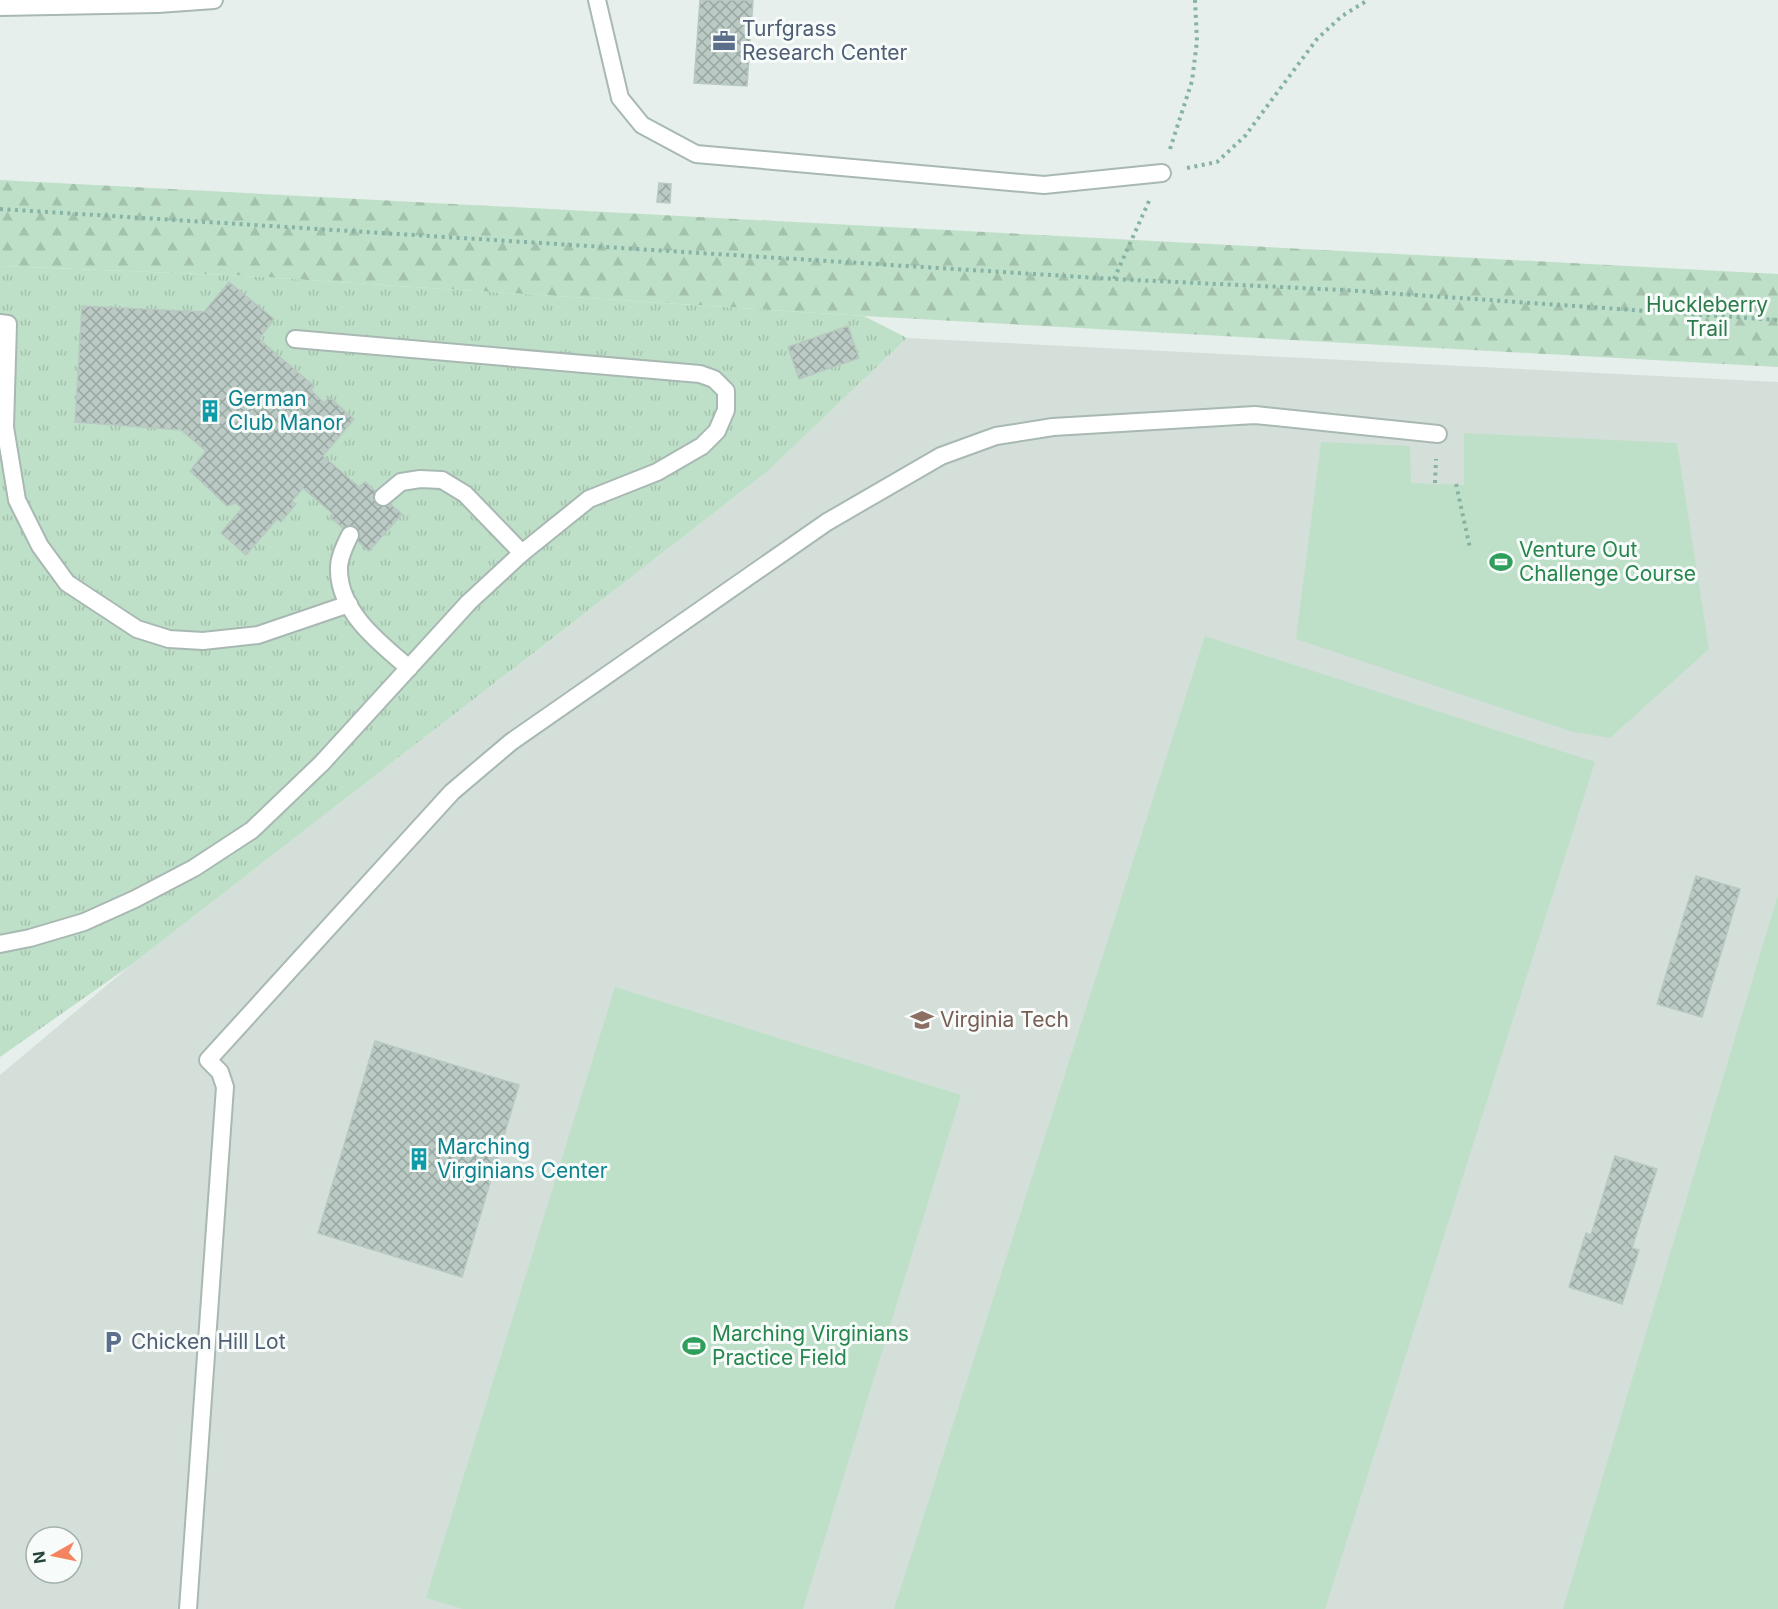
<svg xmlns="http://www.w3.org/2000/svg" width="1778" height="1609" font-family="Inter,sans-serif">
	<defs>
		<pattern id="forest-firs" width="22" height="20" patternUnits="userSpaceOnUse" patternTransform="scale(1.5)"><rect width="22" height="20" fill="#bfe0c8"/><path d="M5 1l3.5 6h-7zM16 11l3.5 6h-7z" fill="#a4c1ad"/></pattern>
		<pattern id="park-tufts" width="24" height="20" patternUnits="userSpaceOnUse" patternTransform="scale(1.5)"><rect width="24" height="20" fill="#bfe0c8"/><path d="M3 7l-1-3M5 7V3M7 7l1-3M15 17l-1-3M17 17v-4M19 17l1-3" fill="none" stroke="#a4c1ad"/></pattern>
		<pattern id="building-cross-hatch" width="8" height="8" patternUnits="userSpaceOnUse" patternTransform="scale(1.5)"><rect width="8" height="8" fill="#bbcac4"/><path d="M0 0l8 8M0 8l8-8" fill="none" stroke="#98a6a0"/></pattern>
	</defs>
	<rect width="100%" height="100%" fill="#e6efeb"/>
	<path fill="#d4dfda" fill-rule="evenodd" d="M907 338 1778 382V1609H0V1075L131 965 768 471ZM36 1537H72V1573H36Z"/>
	<g fill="#bfe0c8">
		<polygon points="1464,433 1677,443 1709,649 1610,738 1573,732 1296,639 1321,442 1410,446 1411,483 1464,485"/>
		<polygon points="1205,636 1595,762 1325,1609 894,1609"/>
		<polygon points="1778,895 1778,1609 1563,1609"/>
		<polygon points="615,987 961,1095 803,1609 463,1609 426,1598"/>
	</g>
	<polygon fill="url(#forest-firs)" points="0,180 1778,274 1778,367 864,316 229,275 0,266"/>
	<polygon fill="url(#park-tufts)" points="0,266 229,275 864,316 907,338 768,471 131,965 0,1057"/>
	<g fill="url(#building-cross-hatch)" stroke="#b8c9c2" stroke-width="1.5">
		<polygon points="700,0 753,0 747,86 694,83"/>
		<polygon points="659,183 671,184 670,203 657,202"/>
		<polygon points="229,282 274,319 259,339 314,386 311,390 324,403 329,397 354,419 323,456 359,487 365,482 402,514 369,551 330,517 333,514 303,488 292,501 296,504 281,522 277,519 246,555 221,533 242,508 236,503 227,506 190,471 206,451 181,430 75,422 82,306 204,312"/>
		<polygon points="848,326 859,358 799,379 788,347"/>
		<polygon points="1696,876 1740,889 1702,1017 1657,1004"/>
		<polygon points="375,1041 519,1085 462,1277 318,1233"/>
		<polygon points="1615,1156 1657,1169 1632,1248 1639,1250 1622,1304 1569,1287 1586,1233 1591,1235"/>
	</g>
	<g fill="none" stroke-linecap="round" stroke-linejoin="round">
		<g stroke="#a8b8b2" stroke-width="20">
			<g id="service">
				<polyline points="597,0 620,98 642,125 696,154 1044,185 1162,173"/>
				<polyline points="0,7 158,4 214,0"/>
				<polyline points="0,323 8,324 5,427 17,500 40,546 67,583 137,629 169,639 203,641 258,635 349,604"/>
				<polyline points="383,497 401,482 420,479 442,480 465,494 522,553"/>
				<path d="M350 535C345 545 338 559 339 571 340 613 380 643 409 668"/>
				<polyline points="0,944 30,938 84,922 135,899 194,868 252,830 322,763 469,602 522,553 589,499 657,472 702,446 717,431 726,410 726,391 714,379 700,374 295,339"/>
				<polyline points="188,1609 225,1087 220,1072 208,1060 452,792 511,742 827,522 941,456 996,436 1053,427 1255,415 1438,434"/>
			</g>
		</g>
		<g stroke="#86b3a5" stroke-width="4" stroke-dasharray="3 4.5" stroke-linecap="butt">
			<polyline points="1170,149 1192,81 1197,41 1195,0"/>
			<polyline points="1187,168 1217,162 1245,136 1317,39 1342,16 1368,0"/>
			<polyline points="0,209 1114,279 1343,290 1778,320"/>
			<polyline points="1114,279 1149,201"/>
			<polyline points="1435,483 1436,459"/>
			<polyline points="1456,484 1470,548"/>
		</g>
		<use href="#service" stroke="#fff" stroke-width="16"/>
	</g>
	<defs>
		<g id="office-bare" transform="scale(1.8)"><path d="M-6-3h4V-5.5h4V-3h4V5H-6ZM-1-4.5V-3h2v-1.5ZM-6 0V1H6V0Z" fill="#5c6f8a" stroke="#f7fbf9" stroke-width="2.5" paint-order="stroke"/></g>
		<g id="building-bare" transform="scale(1.8)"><path d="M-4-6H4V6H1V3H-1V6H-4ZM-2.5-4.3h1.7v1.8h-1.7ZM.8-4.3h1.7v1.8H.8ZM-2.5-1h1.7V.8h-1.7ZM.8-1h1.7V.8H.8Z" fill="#0f9aa8" stroke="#f7fbf9" stroke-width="2.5" paint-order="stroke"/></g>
		<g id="stadium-bare" transform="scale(1.8)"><path d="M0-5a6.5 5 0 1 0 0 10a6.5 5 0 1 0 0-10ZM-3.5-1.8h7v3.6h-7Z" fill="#2e9e5b" stroke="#f7fbf9" stroke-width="2.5" paint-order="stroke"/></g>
		<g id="university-bare" transform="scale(1.8)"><path d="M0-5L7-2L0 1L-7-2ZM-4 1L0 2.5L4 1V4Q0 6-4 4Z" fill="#8d6e63" stroke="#f7fbf9" stroke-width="2.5" paint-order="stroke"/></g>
		<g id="parking-bare" transform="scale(1.8)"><path d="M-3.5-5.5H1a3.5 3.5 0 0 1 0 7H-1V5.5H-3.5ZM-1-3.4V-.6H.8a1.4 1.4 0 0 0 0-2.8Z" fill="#5c6f8a" stroke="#f7fbf9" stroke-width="2.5" paint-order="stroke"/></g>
	</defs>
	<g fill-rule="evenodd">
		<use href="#office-bare" x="724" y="41"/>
		<use href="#building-bare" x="210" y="411"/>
		<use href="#stadium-bare" x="1501" y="562"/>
		<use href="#university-bare" x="922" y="1020"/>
		<use href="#building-bare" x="419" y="1159"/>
		<use href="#parking-bare" x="113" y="1342"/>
		<use href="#stadium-bare" x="694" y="1346"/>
	</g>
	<g text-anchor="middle" stroke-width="6" stroke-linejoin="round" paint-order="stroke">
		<g font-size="21" fill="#4e5e75" stroke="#f7fbf9" text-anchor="start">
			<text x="742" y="36">Turfgrass<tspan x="742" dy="24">Research Center</tspan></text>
			<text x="131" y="1349">Chicken Hill Lot</text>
		</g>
		<g font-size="21" fill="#2d7a4b" stroke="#f7fbf9">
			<text x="1707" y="312">Huckleberry<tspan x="1707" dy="24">Trail</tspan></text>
		</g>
		<g font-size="21" fill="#0d838f" stroke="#f7fbf9" text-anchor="start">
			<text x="228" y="406">German<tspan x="228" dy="24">Club Manor</tspan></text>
			<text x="437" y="1154">Marching<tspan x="437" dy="24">Virginians Center</tspan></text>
		</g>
		<g font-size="21" fill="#27864d" stroke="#f7fbf9" text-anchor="start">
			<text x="1519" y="557">Venture Out<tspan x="1519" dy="24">Challenge Course</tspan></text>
			<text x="712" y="1341">Marching Virginians<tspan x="712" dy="24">Practice Field</tspan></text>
		</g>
		<g font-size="21" fill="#785e54" stroke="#f7fbf9" text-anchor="start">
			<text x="940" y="1027">Virginia Tech</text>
		</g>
	</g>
	<g transform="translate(54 1555) rotate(261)"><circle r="28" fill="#f7fbf9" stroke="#a3b1ad" stroke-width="1.5"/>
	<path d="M0-4.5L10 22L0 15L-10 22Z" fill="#f4845f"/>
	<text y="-9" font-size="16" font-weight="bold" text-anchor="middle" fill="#24423a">N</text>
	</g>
</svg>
